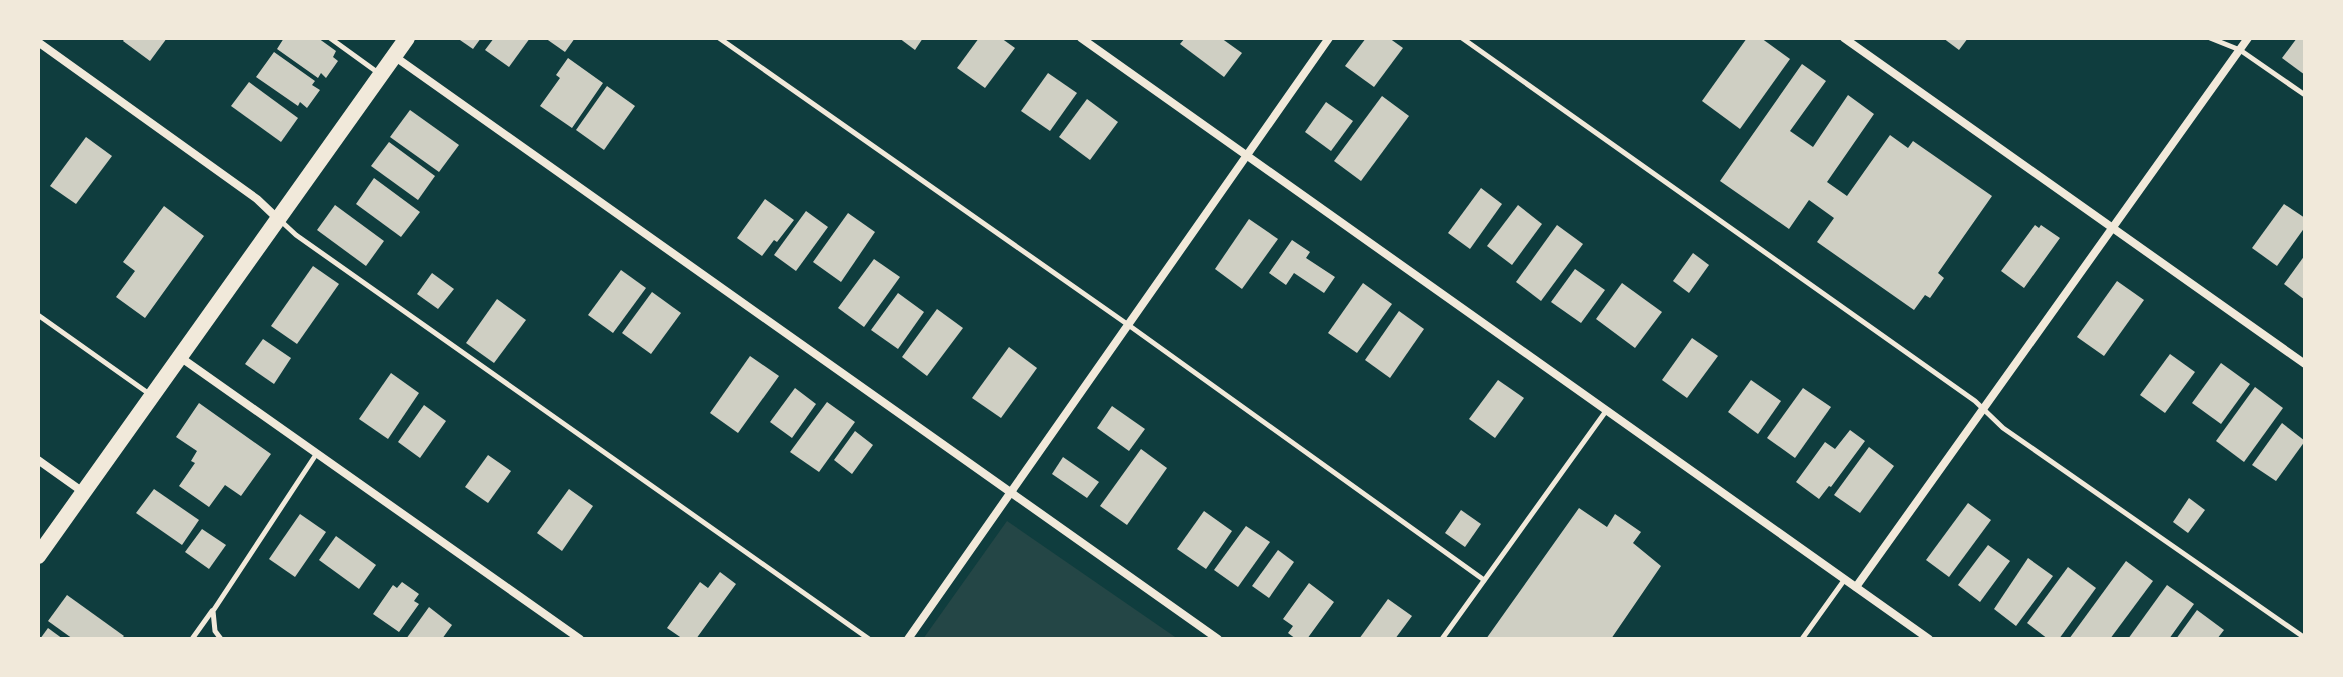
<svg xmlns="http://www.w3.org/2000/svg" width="2343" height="677" font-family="Jost,sans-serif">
	<rect width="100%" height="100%" fill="#0f3d3e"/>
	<polygon fill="#244646" points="1007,521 1178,639 923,639"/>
	<g fill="#cfcfc3">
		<polygon points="125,38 167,38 150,61 123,41"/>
		<polygon points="284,38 318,38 336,51 333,57 338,61 326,78 321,73 318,78 277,49"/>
		<polygon points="457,38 481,38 473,49"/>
		<polygon points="494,38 530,38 509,67 485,50"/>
		<polygon points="545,38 575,38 565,52"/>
		<polygon points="899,38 923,38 915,50"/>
		<polygon points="979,38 1001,38 1015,48 985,88 957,68"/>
		<polygon points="1185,38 1221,38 1242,53 1224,77 1180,44"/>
		<polygon points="1366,38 1389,38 1403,48 1374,87 1345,66"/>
		<polygon points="1747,38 1761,38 1790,59 1740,129 1702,101"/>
		<polygon points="1943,38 1968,38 1959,50"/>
		<polygon points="2297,38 2305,38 2305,75 2282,58"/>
		<polygon points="274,52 315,81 312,85 320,90 307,108 300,102 298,106 256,77"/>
		<polygon points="568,58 603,83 572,128 540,106 560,78 556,75"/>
		<polygon points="1802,64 1826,81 1790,131 1813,147 1848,95 1874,114 1827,182 1847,196 1890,135 1908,148 1913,141 1992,196 1938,273 1944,278 1930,298 1925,295 1914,310 1817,242 1834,218 1809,200 1789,229 1720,181"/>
		<polygon points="1048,73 1077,93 1050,131 1021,111"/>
		<polygon points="249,82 298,118 281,142 231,106"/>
		<polygon points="607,86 635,106 604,150 576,130"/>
		<polygon points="1382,96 1409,116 1361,181 1334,161"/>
		<polygon points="1087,99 1118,122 1090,160 1059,137"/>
		<polygon points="1326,102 1353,121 1331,151 1305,132"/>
		<polygon points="410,110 459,145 439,172 390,137"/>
		<polygon points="86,137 112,156 76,204 50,186"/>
		<polygon points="389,142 435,176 418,200 371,166"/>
		<polygon points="374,178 420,212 401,237 356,204"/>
		<polygon points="1481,188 1502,204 1470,249 1448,233"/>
		<polygon points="765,199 794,220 777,242 774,240 762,256 737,238"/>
		<polygon points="2284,204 2305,218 2305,227 2277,266 2252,248"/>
		<polygon points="335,205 384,241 366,266 317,230"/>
		<polygon points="1518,205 1542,224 1512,265 1487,246"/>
		<polygon points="164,206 204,236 145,318 116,297 135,271 123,262"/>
		<polygon points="806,211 828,227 796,271 774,255"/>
		<polygon points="848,213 875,232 841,282 813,262"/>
		<polygon points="1249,219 1278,239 1242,289 1215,269"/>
		<polygon points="1557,225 1583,244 1541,301 1516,282"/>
		<polygon points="2035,225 2039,228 2041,225 2060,238 2024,288 2001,271"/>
		<polygon points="1292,240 1310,252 1306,258 1335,277 1324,293 1294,273 1286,285 1269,273"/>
		<polygon points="1693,253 1709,265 1689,293 1673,281"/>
		<polygon points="2305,255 2305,300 2284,284"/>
		<polygon points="874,259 900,277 864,327 838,308"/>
		<polygon points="313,266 339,284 297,344 271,326"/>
		<polygon points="1575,269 1605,290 1581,323 1551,302"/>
		<polygon points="621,270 646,288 613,333 588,315"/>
		<polygon points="432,273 454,289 438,309 417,294"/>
		<polygon points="2117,281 2144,300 2104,356 2077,337"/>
		<polygon points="1363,283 1392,304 1357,353 1328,333"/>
		<polygon points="1622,283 1662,312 1635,348 1596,319"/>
		<polygon points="652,292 681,313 651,354 622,333"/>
		<polygon points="898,293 924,312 898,349 871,330"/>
		<polygon points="497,299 526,320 494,363 466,343"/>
		<polygon points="937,309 963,328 927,376 902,357"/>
		<polygon points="1399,311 1424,329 1390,378 1365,360"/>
		<polygon points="1692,338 1718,356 1687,398 1662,380"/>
		<polygon points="263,339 291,358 274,384 245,364"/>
		<polygon points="1009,347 1037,368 1001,418 972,398"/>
		<polygon points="2170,354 2195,372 2165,413 2140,395"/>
		<polygon points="750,356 779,376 738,433 710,413"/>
		<polygon points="2221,363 2250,384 2221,424 2192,403"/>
		<polygon points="391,373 419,393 388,439 359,419"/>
		<polygon points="1498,380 1524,398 1495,438 1469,419"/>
		<polygon points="1751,380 1781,401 1758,434 1728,412"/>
		<polygon points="2255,387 2283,408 2244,462 2216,441"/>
		<polygon points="795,388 816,404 792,438 770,422"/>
		<polygon points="1803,388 1831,407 1795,458 1767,438"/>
		<polygon points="827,402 855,422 819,472 790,452"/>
		<polygon points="199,403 271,454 241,496 225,485 209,507 179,486 195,463 191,461 197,451 176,437"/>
		<polygon points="424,405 446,421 420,458 398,442"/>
		<polygon points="1112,406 1145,429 1129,451 1097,428"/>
		<polygon points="2282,423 2305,441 2276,481 2252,465"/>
		<polygon points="1850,430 1865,441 1831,487 1829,486 1819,499 1796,482 1825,442 1835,449"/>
		<polygon points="855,431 873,445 852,474 834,460"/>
		<polygon points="1869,447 1894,466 1860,513 1834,495"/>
		<polygon points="1141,449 1167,468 1127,525 1100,506"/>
		<polygon points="488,455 511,471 488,503 465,487"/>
		<polygon points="1063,457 1099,482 1087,498 1052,474"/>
		<polygon points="154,489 199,520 182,545 136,513"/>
		<polygon points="569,489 593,506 562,551 537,533"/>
		<polygon points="2189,498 2205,510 2188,533 2173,522"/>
		<polygon points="1968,503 1991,520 1949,577 1926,560"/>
		<polygon points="1579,508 1607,527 1615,514 1641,532 1633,543 1661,566 1611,639 1486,639"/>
		<polygon points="1461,510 1481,524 1465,547 1445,533"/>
		<polygon points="1204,511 1232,531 1206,569 1177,549"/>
		<polygon points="300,514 326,532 295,577 269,559"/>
		<polygon points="1246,526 1270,542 1238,587 1214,570"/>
		<polygon points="202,529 226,545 209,569 185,552"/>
		<polygon points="336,536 376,565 359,589 319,560"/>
		<polygon points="1988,545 2010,561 1980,602 1958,585"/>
		<polygon points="1278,550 1294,562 1269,598 1252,586"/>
		<polygon points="2028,558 2053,576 2016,626 1994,609"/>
		<polygon points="2126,561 2153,581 2110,639 2069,639"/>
		<polygon points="2068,567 2096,588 2059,639 2048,639 2027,623"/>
		<polygon points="720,572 736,584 696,639 683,639 667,628 700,582 708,588"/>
		<polygon points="402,582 419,594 414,601 419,604 399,632 373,614 393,585 397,588"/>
		<polygon points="1309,583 1334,602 1307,639 1296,639 1288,633 1293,626 1283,619"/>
		<polygon points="2167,585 2194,604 2169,639 2128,639"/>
		<polygon points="67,595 124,636 121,639 73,639 48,621"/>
		<polygon points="1388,599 1412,616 1395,639 1359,639"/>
		<polygon points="429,607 452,625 442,639 406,639"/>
		<polygon points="2197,610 2224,630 2217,639 2176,639"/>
		<polygon points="48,628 63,639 40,639"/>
	</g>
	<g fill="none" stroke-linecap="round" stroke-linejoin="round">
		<g stroke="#f1e9da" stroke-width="5">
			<polyline points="330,38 377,72"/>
			<polyline points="719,38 1127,324 1484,580"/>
			<polyline points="1462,38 1975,401 2003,428 2305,638"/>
			<polyline points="2210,38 2240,50 2305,95"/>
			<polyline points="282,222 296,235 869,639"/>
			<polyline points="38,315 148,393"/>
			<polyline points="192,639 212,611"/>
			<polyline points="221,639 215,631 213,611 317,453"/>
			<polyline points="1442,639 1606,411"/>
			<polyline points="1802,639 1845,579"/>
		</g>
		<g stroke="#f1e9da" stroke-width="8">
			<polyline points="1081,38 1929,639"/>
			<polyline points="1844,38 2305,364"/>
			<polyline points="38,42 257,199 278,219"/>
			<polyline points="394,56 1218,639"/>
			<polyline points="180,357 580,639"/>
			<polyline points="38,460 83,492"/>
			<polyline points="1856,587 2248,38"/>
			<polyline points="908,639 1329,38"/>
		</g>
		<polyline stroke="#f1e9da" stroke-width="16" points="38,556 407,38"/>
	</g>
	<rect width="2343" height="677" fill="none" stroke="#f1e9da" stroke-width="80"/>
</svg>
